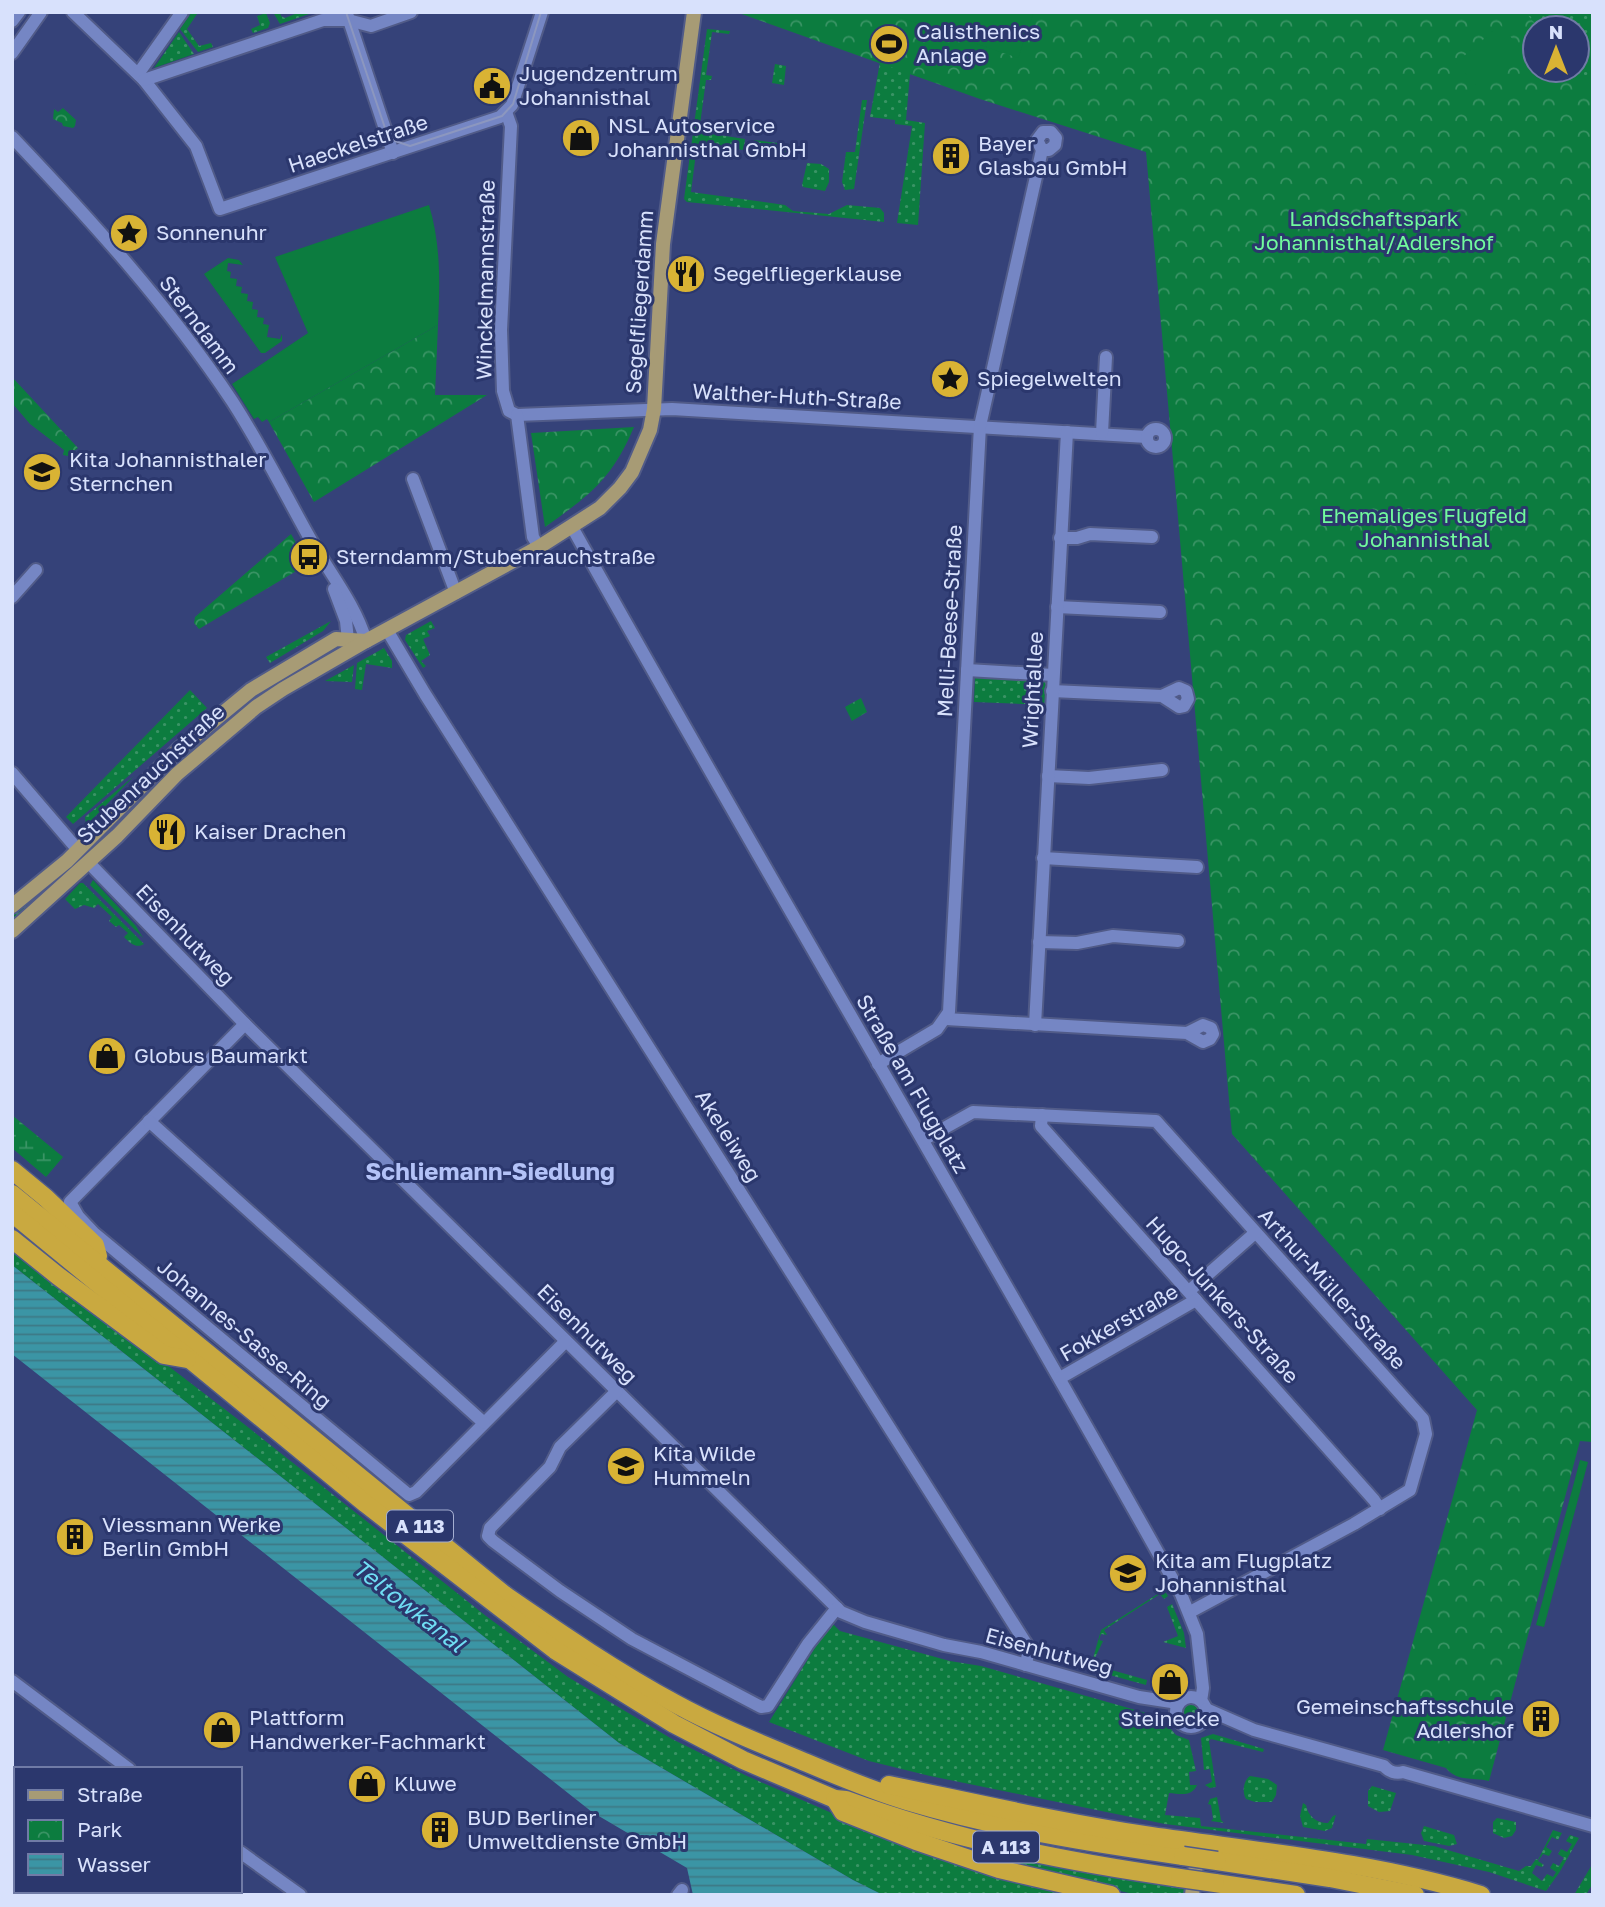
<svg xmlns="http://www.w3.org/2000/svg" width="1605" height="1907" font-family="'Golos Text',sans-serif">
	<defs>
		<pattern id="grass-dots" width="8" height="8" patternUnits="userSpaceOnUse" patternTransform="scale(1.75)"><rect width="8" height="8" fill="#0c7c3f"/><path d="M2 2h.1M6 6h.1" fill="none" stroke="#3a9465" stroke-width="1.8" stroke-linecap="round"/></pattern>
		<pattern id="wetland-marsh" width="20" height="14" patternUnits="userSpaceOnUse" patternTransform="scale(1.75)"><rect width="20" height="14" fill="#0c7c3f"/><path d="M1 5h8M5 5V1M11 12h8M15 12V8" fill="none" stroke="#3a9465"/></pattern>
		<pattern id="park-crowns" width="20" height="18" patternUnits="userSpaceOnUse" patternTransform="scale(1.75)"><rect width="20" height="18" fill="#0c7c3f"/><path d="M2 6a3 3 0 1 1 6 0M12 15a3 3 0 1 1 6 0" fill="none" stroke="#3a9465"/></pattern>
		<pattern id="water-rules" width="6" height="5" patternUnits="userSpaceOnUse" patternTransform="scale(1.75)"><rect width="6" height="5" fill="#3b95a5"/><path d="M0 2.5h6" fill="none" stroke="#3d7986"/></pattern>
	</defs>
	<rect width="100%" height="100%" fill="#354279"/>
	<g fill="url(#grass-dots)">
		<polygon points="192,12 197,14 187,29 199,46 211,43 213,47 198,52 180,29"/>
		<polygon points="273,12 280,12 281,16 285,18 300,12 315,12 280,24"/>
		<polygon points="736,12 1049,121 910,74 906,120 925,123 918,225 897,223 912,126 895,124 895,120 870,117 880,62"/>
		<polygon points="1524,12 1593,12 1593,89 1576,70 1577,28 1538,28"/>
		<polygon points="266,13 270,23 268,28 253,33 251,29 260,25 257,16"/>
		<polygon points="707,29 730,31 729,34 712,32 706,75 712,76 711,80 706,80 699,132 745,139 744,150 697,145 691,192 785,205 793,211 829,214 847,205 880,208 884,213 884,222 687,202 684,199"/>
		<polygon points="179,32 194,54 154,68"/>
		<polygon points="775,64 786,66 784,85 772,83"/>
		<polygon points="862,100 867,100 854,189 845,190 842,182 846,152 855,152"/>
		<polygon points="754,140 793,145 792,157 753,152"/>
		<polygon points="807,163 821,164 829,169 829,182 825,191 803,187 802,185"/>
		<polygon points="331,621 323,631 270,663 266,657"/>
		<polygon points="431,621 435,628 427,631 430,636 423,639 430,655 421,661 426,666 423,668 405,640 406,635"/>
		<polygon points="335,644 338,650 281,682 220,730 215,724 236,707"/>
		<polygon points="384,648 392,661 392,668 366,664 362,690 355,689 357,663"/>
		<polygon points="354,665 352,682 325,681"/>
		<polygon points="975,676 1049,680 1049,705 974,702"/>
		<polygon points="190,690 207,708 73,824 66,817"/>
		<polygon points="209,729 214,734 136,806 134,805 136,798"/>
		<polygon points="134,776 87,825 86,825 85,817"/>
		<polygon points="66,866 69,869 12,926 12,913"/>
		<polygon points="93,880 136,926 143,938 90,885"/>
		<path d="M80 883H83L144 944C136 949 130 943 124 937L128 933 119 925 116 927 109 921 112 917 98 904 94 908 84 905 75 909 65 899Z"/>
		<polygon points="12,1246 244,1424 486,1616 568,1677 672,1739 747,1776 889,1838 1077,1895 883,1895 853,1880 619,1743 12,1265"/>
		<polygon points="1164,1590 1168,1596 1164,1599 1160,1594 1104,1630 1107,1635 1101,1634 1099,1640 1103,1641 1094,1660 1097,1671 1090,1669 1101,1630"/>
		<polygon points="1172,1604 1184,1633 1186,1648 1163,1642 1178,1636 1167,1607"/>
		<path d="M831 1622 840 1631 950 1661 981 1666 1160 1717 1176 1735 1189 1740 1196 1771 1189 1772 1190 1785H1197C1192 1797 1180 1794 1169 1793L1165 1815 1200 1818 1201 1826 1366 1844 1367 1839 1434 1846 1519 1871 1526 1866H1531L1536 1859 1538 1860 1553 1830 1562 1833 1558 1840 1552 1837 1546 1847 1552 1851 1549 1856 1543 1854 1538 1861 1544 1865 1542 1867 1536 1865 1532 1873 1542 1881 1547 1874 1553 1877 1556 1872 1550 1868 1553 1863 1559 1866 1564 1858 1558 1854 1561 1849 1567 1852 1572 1844 1566 1841 1570 1835 1579 1838 1559 1873 1546 1891 1489 1872 1412 1855 1165 1824 930 1776 869 1761 769 1722Z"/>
		<polygon points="1108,1669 1147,1680 1146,1685 1106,1674"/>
		<circle cx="1191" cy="1712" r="10"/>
		<polygon points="1213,1734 1264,1749 1263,1752 1211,1739 1209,1741 1216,1787 1210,1788 1205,1785 1212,1782 1210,1769 1204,1770 1201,1738"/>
		<path d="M1250 1776 1268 1779 1277 1785 1276 1795 1272 1802H1255L1246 1799C1242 1792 1243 1781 1250 1776Z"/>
		<polygon points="1372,1786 1396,1793 1390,1811 1379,1812 1368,1806 1368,1791"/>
		<polygon points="1217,1797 1221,1820 1224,1823 1211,1821 1213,1819 1211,1805 1208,1804 1210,1799"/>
		<path d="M1303 1803 1306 1805C1308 1816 1316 1823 1328 1823L1333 1816 1336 1815 1332 1828 1325 1831 1303 1827 1300 1816Z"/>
		<polygon points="1497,1818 1516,1822 1516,1830 1512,1836 1504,1838 1493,1833 1493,1822"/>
		<polygon points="1424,1826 1454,1835 1457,1844 1449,1846 1424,1841 1421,1833"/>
		<polygon points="963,1848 1058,1868 1185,1889 1185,1895 1138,1895 1005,1865"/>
		<polygon points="1593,1863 1591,1875 1593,1883 1586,1895 1574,1895"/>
	</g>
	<polygon fill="url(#wetland-marsh)" points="12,1115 63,1157 46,1177 12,1148"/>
	<g fill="url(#park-crowns)">
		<path d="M736 12H1525L1539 28H1535V70H1577L1593 88V1442L1580 1441 1489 1781C1473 1777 1457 1782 1446 1768L1383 1750 1477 1410 1232 1134 1146 152 980 99Z"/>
		<polygon points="63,108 76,120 75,126 73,128 63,126 62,123 53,119 54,109 58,112"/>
		<polygon points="438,325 435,395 487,395 314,502 269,422"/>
		<polygon points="12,377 78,448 68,456 63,455 64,450 30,424 12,403"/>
		<path d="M634 427C612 479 590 495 545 527L531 433Z"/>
		<polygon points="291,534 308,564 199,629 194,623 195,617"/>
		<polygon points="861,698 867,712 852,721 845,707"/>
	</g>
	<g fill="#0c7c3f">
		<polygon points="885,12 1034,12 1018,58"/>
		<polygon points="1500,25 1519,46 1476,85 1456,63"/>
		<path d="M429 205C441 245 440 283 438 325L269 422 267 419 262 422 258 417 254 419 232 384 308 333 275 257Z"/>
		<polygon points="228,258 239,260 243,265 228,263 227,271 231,272 230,278 237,279 236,286 242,287 241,293 248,294 247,301 253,302 252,309 258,310 257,317 264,318 263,324 269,325 267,337 280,339 282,334 282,341 265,353 261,353 204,274"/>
		<polygon points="1580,1460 1588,1462 1544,1627 1536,1625"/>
	</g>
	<polygon fill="url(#water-rules)" points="12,1265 619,1743 853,1880 883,1895 693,1895 687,1868 592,1812 12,1354"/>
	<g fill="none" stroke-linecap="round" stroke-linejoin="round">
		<g stroke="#515b88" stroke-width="16">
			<g id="minor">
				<polyline points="73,12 144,80 196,146 220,209 500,117 512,105 542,12"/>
				<polyline points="347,14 393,153"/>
				<polyline points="12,21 19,12"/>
				<polyline points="12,53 41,12"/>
				<polyline points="138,74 182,12"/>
				<polyline points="144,80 323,20 348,20 371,26 411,12"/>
				<polyline points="506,112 511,126 501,330 503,391 509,411 517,415"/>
				<path d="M12 137C91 220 168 305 232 401 260 444 283 490 308 535 327 570 355 603 366 641"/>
				<polyline points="517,415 672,409 1147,437"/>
				<polyline points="517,415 533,537 539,547"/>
				<circle cx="1156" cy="438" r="9"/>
				<polyline points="1102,433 1106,357"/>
				<polyline points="413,479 456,593"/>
				<path d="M572 527C772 885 982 1237 1181 1594L1197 1634 1203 1688 1201 1701"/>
				<polyline points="1060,538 1077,538 1090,534 1152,537"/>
				<polyline points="334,589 346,621 348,640"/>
				<polyline points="12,597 36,570"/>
				<polyline points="1057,607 1160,612"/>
				<polyline points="387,630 425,694 1025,1642 1029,1648 1026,1665"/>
				<polyline points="967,670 1053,675"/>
				<polyline points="1052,691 1162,696 1179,688 1186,691 1188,699 1184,706 1179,707 1162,696"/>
				<polyline points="12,773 78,850"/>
				<polyline points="1048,776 1089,778 1162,770"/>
				<polyline points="1043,858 1197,867"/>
				<polyline points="88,862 245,1024 841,1612 865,1622 944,1645 981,1652 1139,1697 1178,1703"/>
				<polyline points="1039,942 1077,943 1113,936 1178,941"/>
				<polyline points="946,1019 1187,1033 1203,1025 1211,1028 1213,1034 1210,1039 1203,1042 1187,1033"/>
				<polyline points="245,1024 70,1202 78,1216 94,1233 409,1495 416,1492 566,1341"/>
				<polyline points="1035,1025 1067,432"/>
				<polyline points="878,1064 937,1029 949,1012 980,426 1042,150 1037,140 1043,132 1051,132 1056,138 1055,145 1049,150 1042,150"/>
				<polyline points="1042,1115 1041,1126 1374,1500 1380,1509"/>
				<polyline points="149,1121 484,1423"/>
				<polyline points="923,1140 973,1112 1156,1121 1423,1419 1426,1434 1410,1490 1354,1524 1190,1612"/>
				<polyline points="1189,1291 1255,1233"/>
				<polyline points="1060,1378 1196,1300"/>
				<polyline points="617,1391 560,1447 550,1467 490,1528 488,1536 493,1541 560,1591 632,1639 761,1707 768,1706 808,1644 837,1608"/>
				<polyline points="12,1681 129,1769"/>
				<circle cx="1191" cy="1712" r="15"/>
				<path d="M1206 1709 1254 1730 1384 1766C1389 1772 1396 1774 1403 1772L1593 1826"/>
				<polyline points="240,1852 300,1895"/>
				<polyline points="202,1895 205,1891"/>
				<polyline points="678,1895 682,1890"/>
			</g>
		</g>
		<g stroke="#515b88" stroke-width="18">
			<g id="major">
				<polyline points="12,906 67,861 178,750 251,690 336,639 366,641"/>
				<polyline points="12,931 117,836 177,774 256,707 283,689 366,641 539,547 600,508 620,488 632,472 650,430 654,409 663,244 694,12"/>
				<polyline points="1192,1895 1198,1850"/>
			</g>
		</g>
		<g stroke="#515b88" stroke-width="21">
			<g id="highway">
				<polyline points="12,1170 46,1198 95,1245 98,1256"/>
				<path d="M12 1194 506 1596C561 1634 617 1672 676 1704 718 1727 764 1745 807 1763 840 1777 873 1791 907 1801 997 1828 1090 1843 1183 1856"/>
				<path d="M12 1213 366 1504 555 1650 674 1724 743 1760 835 1799 846 1800C954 1840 1067 1862 1180 1878"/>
				<polyline points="12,1239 58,1276 164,1355 187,1359"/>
				<path d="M889 1785C976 1803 1063 1823 1151 1836 1261 1852 1374 1862 1481 1895"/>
				<polyline points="835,1799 843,1812 916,1841 999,1869 1111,1895"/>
				<polyline points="1217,1861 1330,1878 1415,1895"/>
				<polyline points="1215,1883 1296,1895"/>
			</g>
		</g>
		<use href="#minor" stroke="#7586c4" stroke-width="12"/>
		<use href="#major" stroke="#a79b75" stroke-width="14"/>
		<use href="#highway" stroke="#c9a940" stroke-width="18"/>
		<polyline stroke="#8c97bf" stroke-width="2" points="346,12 385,128 395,141 410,146 502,116 513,104 541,12"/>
		<g stroke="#515b88" stroke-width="21" stroke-linecap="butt">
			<g id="highway-bridge">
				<polyline points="1183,1856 1217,1861"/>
				<polyline points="1180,1878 1215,1883"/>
			</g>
		</g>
		<use href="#highway-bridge" stroke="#c9a940" stroke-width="18"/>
	</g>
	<defs>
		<g id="stadium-disc" transform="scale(2.0125)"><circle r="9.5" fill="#d9b334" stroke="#2b376d"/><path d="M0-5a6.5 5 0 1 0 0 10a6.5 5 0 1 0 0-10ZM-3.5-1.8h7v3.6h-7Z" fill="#111"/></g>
		<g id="civic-disc" transform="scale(2.0125)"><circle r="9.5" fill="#d9b334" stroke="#2b376d"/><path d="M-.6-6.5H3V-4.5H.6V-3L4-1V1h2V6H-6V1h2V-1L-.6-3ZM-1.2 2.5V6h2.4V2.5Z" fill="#111"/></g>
		<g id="shop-disc" transform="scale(2.0125)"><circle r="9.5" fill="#d9b334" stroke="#2b376d"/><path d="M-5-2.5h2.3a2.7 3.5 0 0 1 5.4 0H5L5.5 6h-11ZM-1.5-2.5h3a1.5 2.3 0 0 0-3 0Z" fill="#111"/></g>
		<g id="building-disc" transform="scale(2.0125)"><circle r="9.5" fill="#d9b334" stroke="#2b376d"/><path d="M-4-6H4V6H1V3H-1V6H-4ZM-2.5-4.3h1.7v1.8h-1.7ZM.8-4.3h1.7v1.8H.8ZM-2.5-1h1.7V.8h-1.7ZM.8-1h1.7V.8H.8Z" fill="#111"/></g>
		<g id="sight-disc" transform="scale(2.0125)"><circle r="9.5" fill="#d9b334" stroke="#2b376d"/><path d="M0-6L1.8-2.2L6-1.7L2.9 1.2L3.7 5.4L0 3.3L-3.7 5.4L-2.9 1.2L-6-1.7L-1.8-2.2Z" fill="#111"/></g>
		<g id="restaurant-disc" transform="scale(2.0125)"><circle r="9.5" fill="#d9b334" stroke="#2b376d"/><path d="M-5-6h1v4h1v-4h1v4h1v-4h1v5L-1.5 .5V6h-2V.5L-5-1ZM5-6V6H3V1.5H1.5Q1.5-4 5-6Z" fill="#111"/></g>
		<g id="school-disc" transform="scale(2.0125)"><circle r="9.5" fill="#d9b334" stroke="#2b376d"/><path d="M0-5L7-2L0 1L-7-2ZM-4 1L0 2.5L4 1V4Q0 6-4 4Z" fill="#111"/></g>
		<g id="bus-disc" transform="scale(2.0125)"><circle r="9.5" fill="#d9b334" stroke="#2b376d"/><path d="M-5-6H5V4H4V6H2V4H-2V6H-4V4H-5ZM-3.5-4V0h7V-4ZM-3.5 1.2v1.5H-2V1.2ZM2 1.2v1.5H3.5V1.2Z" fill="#111"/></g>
	</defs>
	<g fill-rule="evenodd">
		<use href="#stadium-disc" x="889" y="44"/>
		<use href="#civic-disc" x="492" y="86"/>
		<use href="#shop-disc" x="581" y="138"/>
		<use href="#building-disc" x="951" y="156"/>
		<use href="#sight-disc" x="129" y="233"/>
		<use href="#restaurant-disc" x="686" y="274"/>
		<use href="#sight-disc" x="950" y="379"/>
		<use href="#school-disc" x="42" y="472"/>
		<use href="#bus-disc" x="309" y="557"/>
		<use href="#restaurant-disc" x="167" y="832"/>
		<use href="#shop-disc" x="107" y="1056"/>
		<use href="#school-disc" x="626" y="1466"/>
		<use href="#building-disc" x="75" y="1537"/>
		<use href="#school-disc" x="1128" y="1573"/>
		<use href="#shop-disc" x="1170" y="1682"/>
		<use href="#building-disc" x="1541" y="1719"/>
		<use href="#shop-disc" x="222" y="1730"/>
		<use href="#shop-disc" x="367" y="1784"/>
		<use href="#building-disc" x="440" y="1830"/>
	</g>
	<g text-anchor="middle" stroke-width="6" stroke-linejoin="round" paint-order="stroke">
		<g fill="#2b376d" stroke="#a4aed1" stroke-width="2">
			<rect x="387" y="1510.5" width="66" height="31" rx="5"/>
			<rect x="973" y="1831.5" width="66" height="31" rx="5"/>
		</g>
		<g font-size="19" font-weight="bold" fill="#d8e1fc">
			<text x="420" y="1533">A 113</text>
			<text x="1006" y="1854">A 113</text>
		</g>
		<g font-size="21" fill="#d8e1fc" stroke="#2b376d" text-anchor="start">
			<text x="916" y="39">Calisthenics<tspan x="916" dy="24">Anlage</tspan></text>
			<text x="519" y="81">Jugendzentrum<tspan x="519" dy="24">Johannisthal</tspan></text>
			<text x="608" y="133">NSL Autoservice<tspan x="608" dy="24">Johannisthal GmbH</tspan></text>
			<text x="978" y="151">Bayer<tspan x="978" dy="24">Glasbau GmbH</tspan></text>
			<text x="156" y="240">Sonnenuhr</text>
			<text x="713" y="281">Segelfliegerklause</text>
			<text x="977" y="386">Spiegelwelten</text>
			<text x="69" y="467">Kita Johannisthaler<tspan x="69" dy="24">Sternchen</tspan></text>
			<text x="336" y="564">Sterndamm/Stubenrauchstraße</text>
			<text x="194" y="839">Kaiser Drachen</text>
			<text x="134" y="1063">Globus Baumarkt</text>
			<text x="653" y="1461">Kita Wilde<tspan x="653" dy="24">Hummeln</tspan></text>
			<text x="102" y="1532">Viessmann Werke<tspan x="102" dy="24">Berlin GmbH</tspan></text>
			<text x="1155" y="1568">Kita am Flugplatz<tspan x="1155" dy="24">Johannisthal</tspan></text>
			<text x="1514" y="1714" text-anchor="end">Gemeinschaftsschule<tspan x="1514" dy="24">Adlershof</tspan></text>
			<text x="249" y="1725">Plattform<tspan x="249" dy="24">Handwerker-Fachmarkt</tspan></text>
			<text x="1170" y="1726" text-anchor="middle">Steinecke</text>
			<text x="394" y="1791">Kluwe</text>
			<text x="467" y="1825">BUD Berliner<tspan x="467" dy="24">Umweltdienste GmbH</tspan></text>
		</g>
		<g font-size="21" fill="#d8e1fc" stroke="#2b376d">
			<text transform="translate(358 144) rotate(-18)" y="7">Haeckelstraße</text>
			<text transform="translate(486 280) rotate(-89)" y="7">Winckelmannstraße</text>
			<text transform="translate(640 302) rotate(-86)" y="7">Segelfliegerdamm</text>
			<text transform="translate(199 325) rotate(53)" y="7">Sterndamm</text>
			<text transform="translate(797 397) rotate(3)" y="7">Walther-Huth-Straße</text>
			<text transform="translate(950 621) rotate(-87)" y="7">Melli-Beese-Straße</text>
			<text transform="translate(1033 690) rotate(-87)" y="7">Wrightallee</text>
			<text transform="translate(151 774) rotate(-43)" y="7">Stubenrauchstraße</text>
			<text transform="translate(185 935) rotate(46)" y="7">Eisenhutweg</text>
			<text transform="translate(912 1084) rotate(60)" y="7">Straße am Flugplatz</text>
			<text transform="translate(728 1136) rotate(58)" y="7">Akeleiweg</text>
			<text transform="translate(1332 1289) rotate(48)" y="7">Arthur-Müller-Straße</text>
			<text transform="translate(1222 1300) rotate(48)" y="7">Hugo-Junkers-Straße</text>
			<text transform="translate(1119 1323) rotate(-30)" y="7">Fokkerstraße</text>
			<text transform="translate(244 1334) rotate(40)" y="7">Johannes-Sasse-Ring</text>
			<text transform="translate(587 1334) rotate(45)" y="7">Eisenhutweg</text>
			<text transform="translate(1049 1652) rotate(15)" y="7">Eisenhutweg</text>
		</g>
		<g font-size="21" fill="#71fa9d" stroke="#2b376d">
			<text x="1374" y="226">Landschaftspark<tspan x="1374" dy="24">Johannisthal/Adlershof</tspan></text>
			<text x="1424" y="523">Ehemaliges Flugfeld<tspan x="1424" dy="24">Johannisthal</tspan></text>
		</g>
		<g font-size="23" font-style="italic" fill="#6fddf3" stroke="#2b376d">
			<text transform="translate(409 1606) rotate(38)" y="8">Teltowkanal</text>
		</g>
		<g font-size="24" font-weight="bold" fill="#b3c2f7" stroke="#2b376d">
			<text x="490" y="1180">Schliemann-Siedlung</text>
		</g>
	</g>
	<rect width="1605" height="1907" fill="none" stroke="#d8e1fc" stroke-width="28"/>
	<rect x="14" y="1767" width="228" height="126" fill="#2b376d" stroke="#707ba6" stroke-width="2"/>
	<rect x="28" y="1790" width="35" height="10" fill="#a79b75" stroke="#707ba6" stroke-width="2"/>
	<text x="77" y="1802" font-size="21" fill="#d8e1fc">Straße</text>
	<rect x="28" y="1820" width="35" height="21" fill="url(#park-crowns)" stroke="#707ba6" stroke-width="2"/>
	<text x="77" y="1837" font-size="21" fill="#d8e1fc">Park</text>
	<rect x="28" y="1854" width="35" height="21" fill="url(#water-rules)" stroke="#707ba6" stroke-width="2"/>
	<text x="77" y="1872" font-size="21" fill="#d8e1fc">Wasser</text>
	<g transform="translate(1556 49)"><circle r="33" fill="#2b376d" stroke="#707ba6" stroke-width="2"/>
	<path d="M0-5L12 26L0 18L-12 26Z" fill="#d9b334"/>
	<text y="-10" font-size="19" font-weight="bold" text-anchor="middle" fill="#d8e1fc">N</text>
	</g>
</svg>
